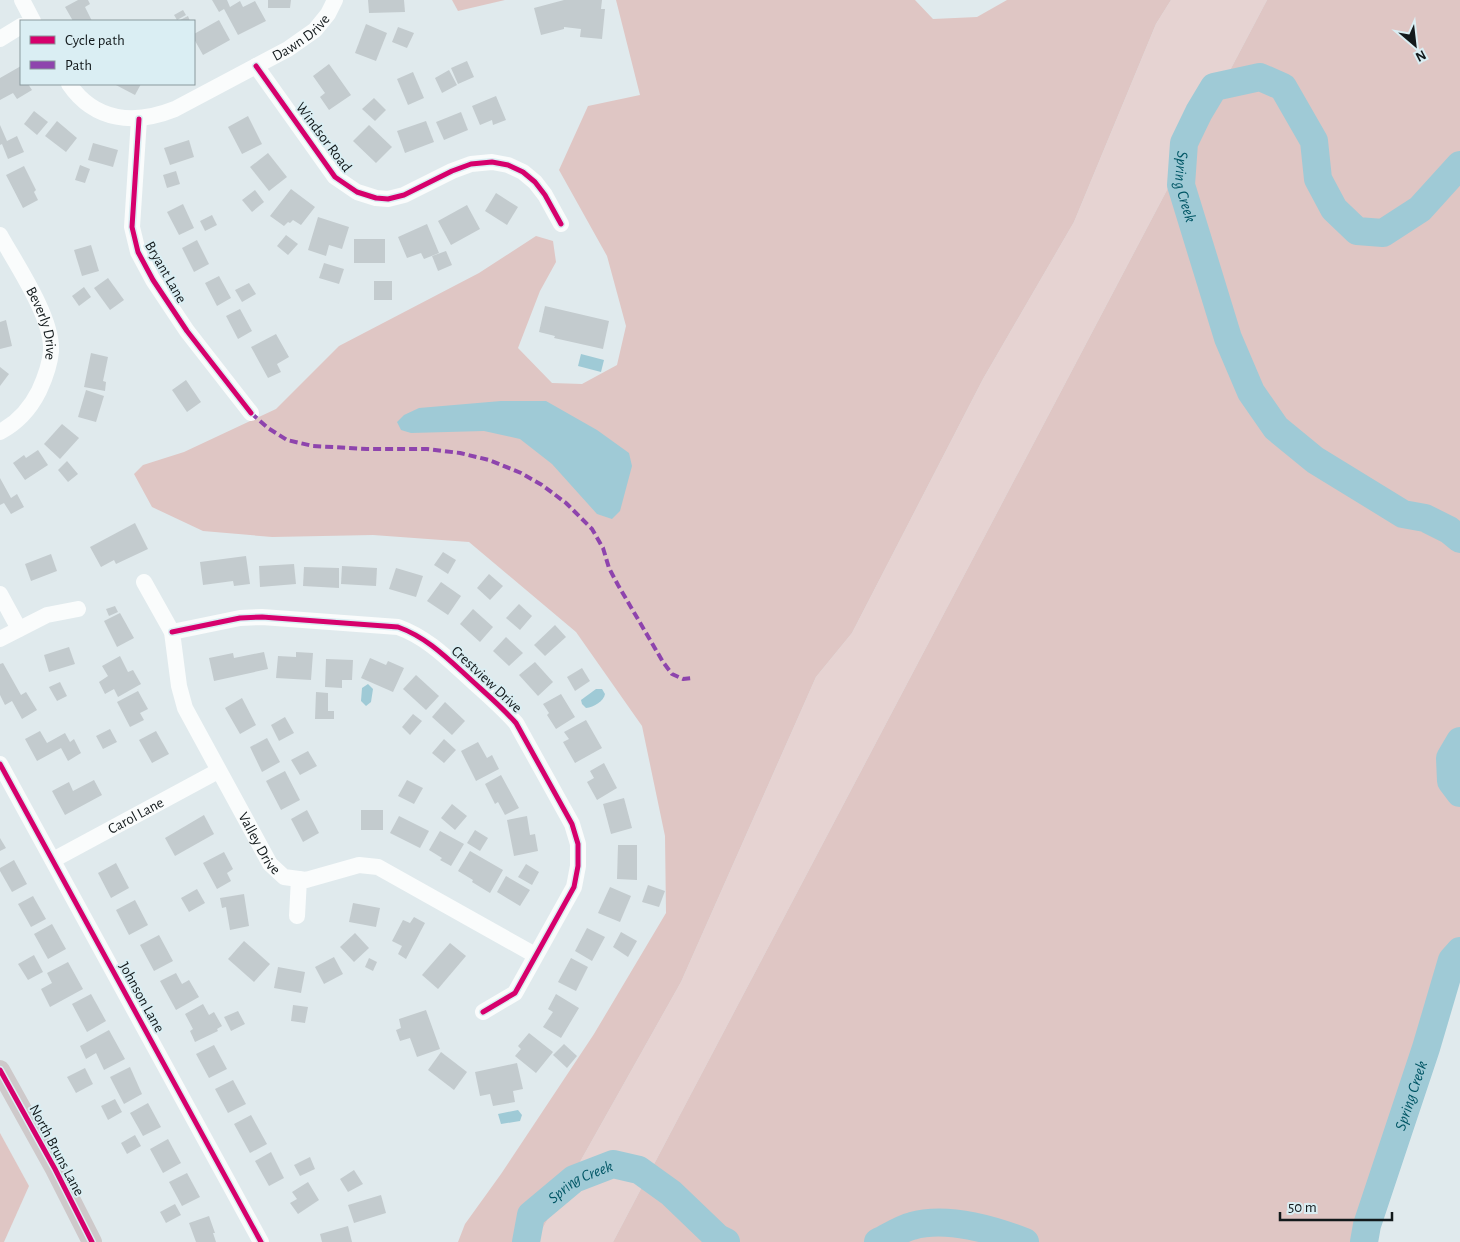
<svg xmlns="http://www.w3.org/2000/svg" width="1460" height="1242" font-family="'Alegreya Sans',sans-serif">
	<rect width="100%" height="100%" fill="#e0eaed"/>
	<polygon fill="#e6d3d2" points="1171,0 1267,0 613,1242 535,1242 681,982 816,677 852,633 983,379 1074,222 1156,24"/>
	<g fill="#dfc6c4">
		<polygon points="452,0 505,0 458,11"/>
		<polygon points="616,0 915,0 933,19 977,17 1007,0 1171,0 1156,24 1074,222 983,379 852,633 816,677 681,982 535,1242 458,1242 465,1224 501,1174 594,1034 666,913 665,836 642,726 576,632 469,542 373,535 272,537 203,531 152,507 134,474 143,465 184,452 276,409 339,346 479,273 536,236 553,241 556,262 540,291 518,348 552,383 582,384 617,365 626,326 607,256 559,170 588,106 640,95"/>
		<polygon points="1267,0 1460,0 1460,976 1375,1242 613,1242"/>
		<polygon points="0,1133 29,1186 4,1242 0,1242"/>
	</g>
	<g fill="#9fcad6">
		<polygon points="581,354 604,360 601,372 578,366"/>
		<polygon points="501,401 546,401 597,430 629,453 632,466 620,511 612,519 597,514 552,464 520,439 484,431 411,433 401,430 397,422 404,415 419,408"/>
		<polygon points="368,684 373,689 371,702 366,706 361,701 362,688"/>
		<path d="M596 689H602L605 694C604 701 594 707 586 708L582 704 581 700Z"/>
		<polygon points="518,1110 522,1115 520,1121 501,1124 498,1114"/>
	</g>
	<g fill="none" stroke-linecap="round" stroke-linejoin="round">
		<g stroke="#9fcad6" stroke-width="28">
			<path id="s1" d="M1460 165 1420 209 1383 233 1357 231 1334 209 1318 179 1314 141 1283 87 1260 77 1214 87 1199 112 1184 143 1181 185 1228 338 1251 392 1276 428 1315 460 1403 514 1425 518 1449 530 1460 539"/>
			<polyline points="1460,741 1450,758 1451,781 1460,793"/>
			<path id="s2" d="M526 1242 531 1215 574 1179 613 1164 639 1170 671 1193 718 1238 726 1242"/>
			<path d="M878 1242C889 1237 900 1229 912 1226 946 1216 994 1230 1025 1242"/>
			<path id="s3" d="M1364 1242 1367 1225 1426 1048 1452 960 1460 951"/>
		</g>
	</g>
	<g fill="#c3cbce">
		<polygon points="78,0 88,0 90,4 85,7 92,21 73,21 65,7"/>
		<polygon points="212,0 227,0 230,7 240,1 243,7 255,1 266,21 238,35 224,9 219,12"/>
		<polygon points="268,0 291,0 290,8 268,8"/>
		<polygon points="368,0 404,0 405,12 369,13"/>
		<polygon points="564,0 602,0 601,9 605,9 602,39 580,37 581,29 564,27 564,29 541,35 534,8"/>
		<polygon points="183,10 186,15 177,20 174,15"/>
		<polygon points="188,16 190,21 178,21"/>
		<polygon points="219,20 230,40 203,55 194,39 194,34"/>
		<polygon points="366,24 387,33 376,61 355,53"/>
		<polygon points="398,27 414,33 407,48 392,42"/>
		<polygon points="467,61 474,77 458,84 451,68"/>
		<polygon points="329,64 351,95 329,110 320,97 325,93 313,76"/>
		<polygon points="21,66 21,84 28,84 32,90 17,99 13,93 0,100 0,78"/>
		<polygon points="449,70 457,85 442,93 435,78"/>
		<polygon points="413,72 424,98 408,105 397,79"/>
		<polygon points="114,84 141,84 135,95"/>
		<polygon points="496,96 506,120 493,125 492,120 480,125 472,106"/>
		<polygon points="374,98 386,110 375,121 362,109"/>
		<polygon points="34,111 48,122 37,135 24,124"/>
		<polygon points="461,112 468,130 444,140 436,122"/>
		<polygon points="248,116 262,144 242,154 228,127"/>
		<polygon points="57,121 77,138 66,152 45,136"/>
		<polygon points="426,121 434,142 405,153 397,131"/>
		<polygon points="0,125 7,141 17,136 24,152 8,159 2,144 0,145"/>
		<polygon points="369,125 392,147 376,163 353,141"/>
		<polygon points="189,140 194,157 170,165 164,148"/>
		<polygon points="93,143 118,150 113,167 88,160"/>
		<polygon points="268,153 287,177 269,191 250,167"/>
		<polygon points="80,165 90,169 85,183 75,180"/>
		<polygon points="24,166 36,190 34,192 38,200 23,208 6,175"/>
		<polygon points="176,171 180,184 167,188 163,175"/>
		<polygon points="291,189 315,207 301,225 293,220 290,223 288,222 284,226 270,216"/>
		<polygon points="255,190 264,202 252,212 242,200"/>
		<polygon points="496,193 518,207 507,225 485,211"/>
		<polygon points="183,204 194,228 179,235 167,212"/>
		<polygon points="467,205 480,229 451,245 438,221"/>
		<polygon points="212,215 217,225 205,231 200,221"/>
		<polygon points="318,217 349,227 342,249 329,245 326,256 308,250"/>
		<polygon points="427,224 439,253 424,259 421,253 407,258 398,237"/>
		<polygon points="286,235 298,244 288,255 277,246"/>
		<rect x="354" y="239" width="31" height="24"/>
		<polygon points="197,240 209,264 194,272 182,248"/>
		<polygon points="91,245 99,271 82,276 74,250"/>
		<polygon points="446,251 452,265 438,271 432,256"/>
		<polygon points="324,263 344,269 339,284 319,278"/>
		<polygon points="219,276 231,298 217,306 205,283"/>
		<polygon points="108,278 124,300 110,310 94,288"/>
		<rect x="374" y="281" width="18" height="19"/>
		<polygon points="249,283 256,294 242,302 235,290"/>
		<polygon points="84,287 91,297 79,306 72,296"/>
		<polygon points="545,306 609,321 603,349 554,338 555,336 539,332"/>
		<polygon points="240,309 252,331 238,339 226,316"/>
		<polygon points="6,320 12,346 0,349 0,322"/>
		<polygon points="276,334 289,357 277,364 281,372 268,378 251,347"/>
		<polygon points="91,353 108,357 103,381 106,382 105,391 84,387"/>
		<polygon points="0,367 9,374 0,386"/>
		<polygon points="186,380 201,402 187,412 172,390"/>
		<polygon points="86,390 104,396 96,422 78,417"/>
		<polygon points="62,424 79,438 60,459 44,444"/>
		<polygon points="38,450 48,465 25,480 13,463 24,455 26,458"/>
		<polygon points="67,461 78,474 68,482 58,470"/>
		<polygon points="0,478 11,498 17,494 24,507 11,514 4,503 0,505"/>
		<polygon points="135,523 148,549 116,564 114,560 101,567 90,547"/>
		<polygon points="443,552 456,560 448,574 434,565"/>
		<polygon points="51,554 57,571 31,581 25,564"/>
		<polygon points="246,556 250,584 234,586 233,581 203,585 200,562"/>
		<polygon points="294,564 296,584 260,587 259,566"/>
		<polygon points="342,566 377,568 376,586 341,584"/>
		<polygon points="304,567 339,568 339,588 303,586"/>
		<polygon points="396,568 423,576 416,597 389,589"/>
		<polygon points="489,574 503,586 490,600 477,588"/>
		<polygon points="441,582 461,596 448,615 427,601"/>
		<polygon points="519,604 532,616 520,630 506,618"/>
		<polygon points="115,606 118,612 109,616 106,609"/>
		<polygon points="473,609 493,627 480,642 460,624"/>
		<polygon points="120,613 134,638 117,647 104,621"/>
		<polygon points="555,625 566,637 545,656 534,645"/>
		<polygon points="506,637 523,653 509,666 493,651"/>
		<polygon points="69,647 75,664 49,672 44,655"/>
		<polygon points="264,652 268,669 214,681 209,658 233,653 234,658"/>
		<polygon points="296,652 313,653 311,680 276,678 278,656 296,657"/>
		<polygon points="120,656 128,672 133,670 141,684 118,697 114,689 105,694 99,682 108,676 102,666"/>
		<polygon points="370,658 386,665 388,661 404,668 393,692 361,678"/>
		<polygon points="326,659 353,660 352,680 342,680 342,688 325,687"/>
		<polygon points="535,662 553,682 538,696 519,675"/>
		<polygon points="3,663 21,695 26,692 37,710 22,719 12,701 5,705 0,695 0,664"/>
		<polygon points="582,668 590,681 575,691 567,677"/>
		<polygon points="416,675 439,696 426,710 403,689"/>
		<polygon points="60,682 67,696 57,701 49,687"/>
		<polygon points="138,691 148,709 140,713 144,720 130,727 117,702"/>
		<polygon points="316,692 328,693 328,711 334,711 334,719 315,719"/>
		<polygon points="561,694 575,717 556,729 547,715 549,713 543,704"/>
		<polygon points="242,698 256,725 240,734 225,708"/>
		<polygon points="445,702 465,721 452,735 432,717"/>
		<polygon points="413,714 422,721 410,735 402,727"/>
		<polygon points="285,717 294,733 279,741 271,725"/>
		<polygon points="586,720 602,748 575,763 563,742 569,739 564,732"/>
		<polygon points="110,729 117,742 103,749 96,736"/>
		<polygon points="40,731 47,743 65,733 70,742 74,739 81,753 68,761 61,748 37,761 25,739"/>
		<polygon points="156,731 169,754 152,763 139,740"/>
		<polygon points="267,738 280,762 262,772 250,747"/>
		<polygon points="444,739 456,750 444,763 432,753"/>
		<polygon points="478,742 487,758 492,755 499,769 476,781 461,751"/>
		<polygon points="308,751 317,766 300,775 291,760"/>
		<polygon points="604,763 617,788 597,800 587,782 594,778 590,771"/>
		<polygon points="285,771 300,800 281,810 266,781"/>
		<polygon points="501,775 519,808 505,815 498,802 495,804 485,784"/>
		<polygon points="94,780 102,795 65,815 52,791 69,782 73,791"/>
		<polygon points="407,780 423,788 414,804 398,796"/>
		<polygon points="624,798 632,828 611,834 603,804"/>
		<polygon points="452,804 467,816 455,830 441,818"/>
		<polygon points="307,810 319,833 303,842 291,819"/>
		<rect x="361" y="810" width="22" height="20"/>
		<polygon points="204,815 214,834 175,856 165,838"/>
		<polygon points="399,816 429,831 420,848 390,833"/>
		<polygon points="527,816 530,835 535,834 538,851 514,856 507,820"/>
		<polygon points="475,830 488,838 480,851 467,843"/>
		<polygon points="440,831 464,844 451,866 440,860 442,858 429,850"/>
		<polygon points="0,838 6,848 0,851"/>
		<polygon points="618,845 637,845 637,880 617,879"/>
		<polygon points="470,851 503,870 490,893 472,882 473,880 458,871"/>
		<polygon points="224,852 233,869 227,873 231,881 217,889 203,863"/>
		<polygon points="14,860 27,884 12,892 0,871 0,868"/>
		<polygon points="116,863 129,888 111,898 98,873"/>
		<polygon points="526,864 539,872 532,885 518,877"/>
		<polygon points="506,876 530,890 520,906 497,892"/>
		<polygon points="648,885 665,891 659,907 642,902"/>
		<polygon points="610,887 631,896 620,922 598,913"/>
		<polygon points="197,889 205,903 189,912 181,898"/>
		<polygon points="244,894 249,926 230,930 226,907 222,908 220,898"/>
		<polygon points="33,896 46,919 31,927 18,904"/>
		<polygon points="135,900 148,925 129,935 116,910"/>
		<polygon points="353,903 380,908 376,927 349,922"/>
		<polygon points="414,917 425,923 406,959 398,954 402,946 392,941 403,920 410,923"/>
		<polygon points="52,924 66,949 48,959 34,934"/>
		<polygon points="587,928 605,937 592,961 575,951"/>
		<polygon points="621,932 637,941 628,957 613,947"/>
		<polygon points="355,933 369,948 354,962 340,947"/>
		<polygon points="159,935 173,961 154,971 140,945"/>
		<polygon points="244,941 270,964 254,982 228,959"/>
		<polygon points="450,943 466,956 438,989 422,975"/>
		<polygon points="34,955 43,972 28,980 18,964"/>
		<polygon points="334,957 343,974 324,984 315,967"/>
		<polygon points="369,958 377,962 373,971 365,967"/>
		<polygon points="571,958 588,967 576,991 558,982"/>
		<polygon points="68,962 83,989 50,1007 41,989 52,983 47,973"/>
		<polygon points="278,967 305,972 301,993 274,988"/>
		<polygon points="176,973 182,984 189,980 199,997 176,1010 160,981"/>
		<polygon points="91,994 106,1021 87,1032 72,1004"/>
		<polygon points="556,994 579,1008 561,1038 543,1027 553,1012 548,1009"/>
		<polygon points="203,1004 209,1015 214,1012 222,1026 217,1029 218,1031 195,1042 190,1031 193,1029 185,1014"/>
		<polygon points="293,1005 308,1007 305,1023 291,1021"/>
		<polygon points="426,1010 440,1049 417,1057 410,1038 400,1041 396,1030 401,1028 399,1019"/>
		<polygon points="238,1011 245,1024 231,1031 224,1017"/>
		<polygon points="109,1030 125,1059 104,1070 96,1053 86,1059 80,1046"/>
		<polygon points="529,1033 553,1052 536,1073 515,1056 521,1049 518,1046"/>
		<polygon points="564,1044 577,1056 567,1068 553,1055"/>
		<polygon points="214,1045 227,1069 209,1078 196,1054"/>
		<polygon points="441,1052 467,1072 454,1090 428,1070"/>
		<polygon points="517,1063 523,1089 513,1091 515,1102 493,1106 490,1094 480,1096 475,1072"/>
		<polygon points="130,1067 142,1094 124,1104 110,1077"/>
		<polygon points="85,1068 93,1084 76,1093 67,1077"/>
		<polygon points="233,1080 246,1104 228,1113 215,1089"/>
		<polygon points="115,1099 122,1112 108,1120 101,1106"/>
		<polygon points="148,1103 161,1127 143,1136 130,1113"/>
		<polygon points="251,1115 267,1144 250,1153 234,1124"/>
		<polygon points="135,1135 141,1146 127,1154 121,1143"/>
		<polygon points="168,1139 181,1163 163,1173 150,1149"/>
		<polygon points="271,1152 284,1178 269,1186 255,1161"/>
		<polygon points="310,1157 315,1169 300,1176 294,1165"/>
		<polygon points="354,1170 363,1184 348,1192 340,1179"/>
		<polygon points="187,1173 200,1197 182,1206 169,1182"/>
		<polygon points="308,1182 319,1200 298,1214 290,1203 297,1199 292,1192"/>
		<polygon points="381,1195 386,1213 354,1223 348,1205"/>
		<polygon points="175,1204 181,1215 166,1223 160,1212"/>
		<polygon points="209,1216 215,1233 213,1233 216,1242 196,1242 189,1223"/>
		<polygon points="348,1226 352,1242 322,1242 320,1234"/>
	</g>
	<g fill="none" stroke-linecap="round" stroke-linejoin="round">
		<g stroke="#fafcfc" stroke-width="16">
			<polyline points="22,0 33,21"/>
			<polyline points="0,39 21,26"/>
			<polyline points="256,66 335,177 357,192 376,198 388,199 404,195 452,171 471,164 492,162 508,165 523,172 535,182 545,195 561,224"/>
			<path id="s4" d="M69 84C95 122 135 125 175 109L288 49 315 30 328 14 335 0"/>
			<polyline points="139,119 132,227 138,252 153,280 187,331 251,413"/>
			<path id="s5" d="M0 235C16 264 53 318 51 351 50 365 45 378 39 391 30 409 17 423 0 432"/>
			<path id="s6" d="M144 582 172 632 179 686 185 708 270 864 284 877 306 880 359 865 378 867 535 955"/>
			<polyline points="0,594 19,629"/>
			<path d="M172 632 240 618 262 617 398 627C426 637 446 657 468 677 484 692 501 706 516 723L572 824 578 844V866L574 887 515 993 483 1012"/>
			<polyline points="0,639 47,615 78,609"/>
			<polyline points="0,764 261,1242"/>
			<path id="s7" d="M53 860 218 771"/>
			<polyline points="297,916 299,879"/>
		</g>
		<polyline stroke="#cec9ca" stroke-width="20" points="0,1070 55,1169 92,1242"/>
		<polyline stroke="#8e44ad" stroke-width="4" stroke-dasharray="8 4" stroke-linecap="butt" points="251,413 268,428 287,440 313,446 367,449 427,449 460,453 489,460 521,473 542,485 566,503 592,529 603,548 609,568 618,585 663,662 672,674 683,679 693,678"/>
		<g stroke="#daeef3" stroke-width="8">
			<g id="cycleway">
				<polyline points="256,66 335,177 357,192 376,198 388,199 404,195 452,171 471,164 492,162 508,165 523,172 535,182 545,195 561,224"/>
				<polyline points="139,119 132,227 138,252 153,280 187,331 251,413"/>
				<path d="M172 632 240 618 262 617 398 627C426 637 446 657 468 677 484 692 501 706 516 723L572 824 578 844V866L574 887 515 993 483 1012"/>
				<polyline points="0,764 261,1242"/>
				<polyline points="0,1070 55,1169 92,1242"/>
			</g>
		</g>
		<use href="#cycleway" stroke="#d6006c" stroke-width="5"/>
	</g>
	<g text-anchor="middle" stroke-width="4" stroke-linejoin="round" paint-order="stroke">
		<g font-size="15" fill="#12191b" stroke="#daeef3">
			<text dy="5" stroke="none"><textPath href="#s4" startOffset="264">Dawn Drive</textPath></text>
			<text transform="translate(324 137) rotate(53)" y="5">Windsor Road</text>
			<text transform="translate(166 272) rotate(60)" y="5">Bryant Lane</text>
			<text dy="5" stroke="none"><textPath href="#s5" startOffset="99">Beverly Drive</textPath></text>
			<text transform="translate(487 679) rotate(43)" y="5">Crestview Drive</text>
			<text dy="5" stroke="none"><textPath href="#s7" startOffset="94">Carol Lane</textPath></text>
			<text dy="5" stroke="none"><textPath href="#s6" startOffset="289">Valley Drive</textPath></text>
			<text transform="translate(142 997) rotate(61)" y="5">Johnson Lane</text>
			<text transform="translate(57 1150) rotate(62)" y="5">North Bruns Lane</text>
		</g>
		<g font-size="16" font-style="italic" fill="#005665" stroke="#daeef3">
			<text dy="6" stroke="none"><textPath href="#s1" startOffset="476">Spring Creek</textPath></text>
			<text dy="6" stroke="none"><textPath href="#s3" startOffset="154">Spring Creek</textPath></text>
			<text dy="6" stroke="none"><textPath href="#s2" startOffset="88">Spring Creek</textPath></text>
		</g>
	</g>
	<rect x="20" y="20" width="175" height="65" fill="#daeef3" stroke="#8a999d"/>
	<rect x="30" y="36" width="25" height="8" fill="#d6006c" stroke="#8a999d"/>
	<text x="65" y="45" font-size="15" fill="#12191b">Cycle path</text>
	<rect x="30" y="61" width="25" height="8" fill="#8e44ad" stroke="#8a999d"/>
	<text x="65" y="70" font-size="15" fill="#12191b">Path</text>
	<g transform="translate(1415 45) rotate(152)" stroke="#daeef3" stroke-width="4" paint-order="stroke">
	<path d="M0-4L9 19L0 12L-9 19Z" fill="#12191b"/>
	<text y="-8" font-size="14" font-weight="bold" text-anchor="middle" fill="#12191b">N</text>
	</g>
	<path d="M1280 1212v8h112v-8" fill="none" stroke="#12191b" stroke-width="2.5"/>
	<text x="1288" y="1212" font-size="15" fill="#12191b" stroke="#daeef3" stroke-width="4" paint-order="stroke">50 m</text>
</svg>
